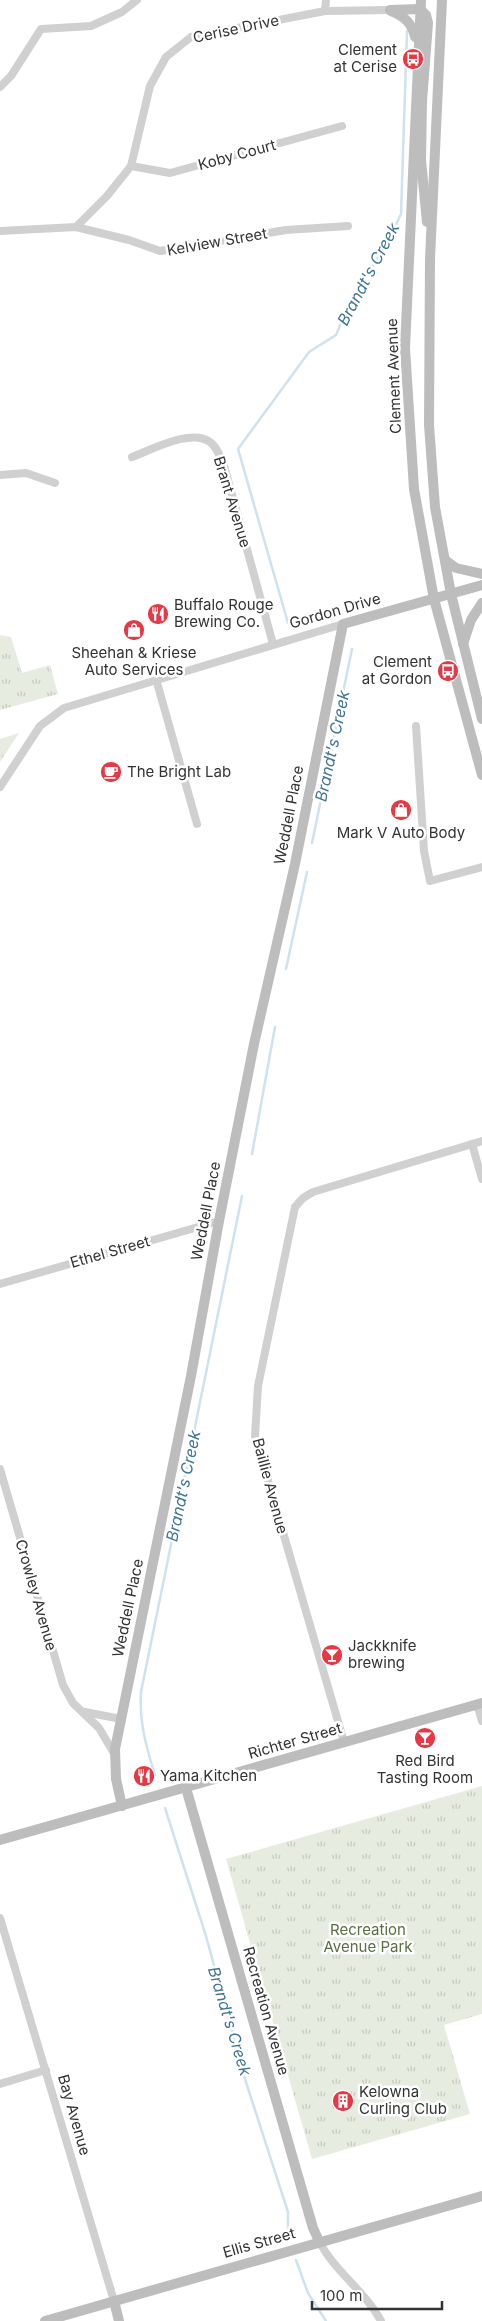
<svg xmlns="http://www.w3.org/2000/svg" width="482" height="2321" font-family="Inter,sans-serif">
	<defs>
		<pattern id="park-tufts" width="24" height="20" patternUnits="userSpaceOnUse" patternTransform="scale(1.25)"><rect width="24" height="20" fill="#e6ecdf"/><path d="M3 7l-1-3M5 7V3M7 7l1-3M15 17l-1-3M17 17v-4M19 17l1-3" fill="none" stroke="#c6cbc0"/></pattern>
	</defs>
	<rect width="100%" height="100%" fill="#fff"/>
	<g fill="url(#park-tufts)">
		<polygon points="0,635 11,637 22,673 50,665 58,694 0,710"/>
		<polygon points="19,733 0,762 0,739"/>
		<polygon points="482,1786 482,2014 444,2025 470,2114 312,2159 226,1859"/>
	</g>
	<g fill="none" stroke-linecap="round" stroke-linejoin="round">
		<g stroke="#cfe2ee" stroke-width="2.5">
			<polyline points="288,623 238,449 309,352 336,335 344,316 393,231 401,214 407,31"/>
			<polyline points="312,843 352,649"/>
			<polyline points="286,969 307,872"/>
			<polyline points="252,1154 275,1027"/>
			<path d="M155 1775C146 1747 139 1721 141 1692L242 1196"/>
			<polyline points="165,1808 206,1936 244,2076 288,2212 288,2234"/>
			<polyline points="296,2260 308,2293 326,2321"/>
		</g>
		<g stroke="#d0d0d0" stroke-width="8">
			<polyline points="325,11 326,0"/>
			<polyline points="0,87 11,76 41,29 91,26 122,12 137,0"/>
			<polyline points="131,166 170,173 342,126"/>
			<polyline points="76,227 107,196 131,166 150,86 166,57 191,37 325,11 390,10"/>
			<polyline points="0,231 76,227 129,240 160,251 286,230 348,226"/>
			<path d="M132 457C151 450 191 428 210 442 218 448 221 459 225 469L273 644"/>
			<polyline points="0,475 26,473 55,483"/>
			<polyline points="156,679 197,824"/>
			<polyline points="416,726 424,851 430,881 482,867"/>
			<polyline points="0,787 40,726 64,708 343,624"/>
			<polyline points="472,1144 482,1179"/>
			<polyline points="0,1284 219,1221"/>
			<polyline points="0,1469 63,1685 73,1703 99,1728 115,1755"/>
			<polyline points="477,1704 482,1721"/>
			<polyline points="85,1712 121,1719"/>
			<polyline points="344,1742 255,1436 258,1386 295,1207 303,1198 313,1192 482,1141"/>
			<polyline points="0,1918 114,2301"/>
			<polyline points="0,2084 46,2070"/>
			<path d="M319 2241C335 2272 365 2291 381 2321"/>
		</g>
		<g stroke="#bdbdbd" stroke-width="10">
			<polyline points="421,0 405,348 414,489 434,599 482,775"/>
			<polyline points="442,0 430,259 429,425 435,507 451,594 482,719"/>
			<polyline points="390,10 420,9 426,15 428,23 422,101 421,160 427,222"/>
			<path d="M391 11C404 16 412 23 415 37"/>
			<polyline points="445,560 456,568 482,574"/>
			<polyline points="463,644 471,620 482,603"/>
			<polyline points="186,1788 313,2228 319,2241"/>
			<polyline points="122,1806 116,1779 115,1749 191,1376 219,1221 254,1044 295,864 343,624 482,585"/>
			<polyline points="0,1840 482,1703"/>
			<polyline points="114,2301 119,2321"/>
			<polyline points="45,2321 482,2196"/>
		</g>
	</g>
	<defs>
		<g id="bus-disc" transform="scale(1.125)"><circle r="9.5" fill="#e63946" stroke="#fff"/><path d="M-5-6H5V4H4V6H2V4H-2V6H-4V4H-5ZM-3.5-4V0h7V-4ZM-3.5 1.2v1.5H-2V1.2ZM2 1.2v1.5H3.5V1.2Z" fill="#fff"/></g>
		<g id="restaurant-disc" transform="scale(1.125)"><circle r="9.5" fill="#e63946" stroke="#fff"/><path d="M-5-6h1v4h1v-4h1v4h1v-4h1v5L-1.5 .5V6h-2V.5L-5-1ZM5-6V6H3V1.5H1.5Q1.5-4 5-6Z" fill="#fff"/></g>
		<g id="shop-disc" transform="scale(1.125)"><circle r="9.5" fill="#e63946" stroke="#fff"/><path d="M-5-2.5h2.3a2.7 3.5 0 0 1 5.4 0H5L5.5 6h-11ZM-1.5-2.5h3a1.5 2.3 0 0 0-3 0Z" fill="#fff"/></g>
		<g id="cafe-disc" transform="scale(1.125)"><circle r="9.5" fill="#e63946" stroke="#fff"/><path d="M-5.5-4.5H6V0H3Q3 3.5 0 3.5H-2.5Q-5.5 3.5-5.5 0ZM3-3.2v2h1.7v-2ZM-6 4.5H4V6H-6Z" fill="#fff"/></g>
		<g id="bar-disc" transform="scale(1.125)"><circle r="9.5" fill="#e63946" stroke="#fff"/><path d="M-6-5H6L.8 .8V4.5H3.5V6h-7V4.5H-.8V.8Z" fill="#fff"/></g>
		<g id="building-disc" transform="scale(1.125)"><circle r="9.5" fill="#e63946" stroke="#fff"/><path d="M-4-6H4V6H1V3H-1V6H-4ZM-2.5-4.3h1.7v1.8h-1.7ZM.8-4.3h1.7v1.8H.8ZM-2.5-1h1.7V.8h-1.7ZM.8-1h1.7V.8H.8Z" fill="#fff"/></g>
	</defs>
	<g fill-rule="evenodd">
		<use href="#bus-disc" x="413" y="59"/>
		<use href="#restaurant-disc" x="158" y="614"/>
		<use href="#shop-disc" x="134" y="630"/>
		<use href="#bus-disc" x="448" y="671"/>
		<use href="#cafe-disc" x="111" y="772"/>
		<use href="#shop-disc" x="401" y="810"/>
		<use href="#bar-disc" x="332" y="1655"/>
		<use href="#bar-disc" x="425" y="1738"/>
		<use href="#restaurant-disc" x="144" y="1776"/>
		<use href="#building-disc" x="343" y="2101"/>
	</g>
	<g text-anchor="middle" stroke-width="5" stroke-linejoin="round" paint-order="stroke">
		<g font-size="15" fill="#333" stroke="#fff">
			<text transform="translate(236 29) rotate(-12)" y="5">Cerise Drive</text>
			<text transform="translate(237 155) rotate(-15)" y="5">Koby Court</text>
			<text transform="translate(217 242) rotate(-10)" y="5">Kelview Street</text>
			<text transform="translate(394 376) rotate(-92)" y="5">Clement Avenue</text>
			<text transform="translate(232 502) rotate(73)" y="5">Brant Avenue</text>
			<text transform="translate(335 611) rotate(-16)" y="5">Gordon Drive</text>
			<text transform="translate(289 815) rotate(-79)" y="5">Weddell Place</text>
			<text transform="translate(206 1211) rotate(-79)" y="5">Weddell Place</text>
			<text transform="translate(110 1252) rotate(-16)" y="5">Ethel Street</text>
			<text transform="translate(270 1486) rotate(75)" y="5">Baillie Avenue</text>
			<text transform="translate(36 1595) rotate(74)" y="5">Crowley Avenue</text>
			<text transform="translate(128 1608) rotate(-78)" y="5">Weddell Place</text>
			<text transform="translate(295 1741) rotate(-16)" y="5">Richter Street</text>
			<text transform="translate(266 2011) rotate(74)" y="5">Recreation Avenue</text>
			<text transform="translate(74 2115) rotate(74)" y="5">Bay Avenue</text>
			<text transform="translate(259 2243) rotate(-16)" y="5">Ellis Street</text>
		</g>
		<g font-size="15" fill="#333" stroke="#fff" text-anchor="start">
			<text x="397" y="55" text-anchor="end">Clement<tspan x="397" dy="17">at Cerise</tspan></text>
			<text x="174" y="610">Buffalo Rouge<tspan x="174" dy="17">Brewing Co.</tspan></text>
			<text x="134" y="658" text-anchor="middle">Sheehan &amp; Kriese<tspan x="134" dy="17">Auto Services</tspan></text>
			<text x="432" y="667" text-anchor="end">Clement<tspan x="432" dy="17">at Gordon</tspan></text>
			<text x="127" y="777">The Bright Lab</text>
			<text x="401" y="838" text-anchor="middle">Mark V Auto Body</text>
			<text x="348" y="1651">Jackknife<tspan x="348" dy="17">brewing</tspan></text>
			<text x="425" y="1766" text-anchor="middle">Red Bird<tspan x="425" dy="17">Tasting Room</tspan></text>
			<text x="160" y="1781">Yama Kitchen</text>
			<text x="359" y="2097">Kelowna<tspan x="359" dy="17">Curling Club</tspan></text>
		</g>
		<g font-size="15" fill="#56703f" stroke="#fff">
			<text x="368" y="1935">Recreation<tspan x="368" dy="17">Avenue Park</tspan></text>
		</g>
		<g font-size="16" font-style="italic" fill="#3f7597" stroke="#fff">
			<text transform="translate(368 274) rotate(-62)" y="6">Brandt's Creek</text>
			<text transform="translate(332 746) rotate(-78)" y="6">Brandt's Creek</text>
			<text transform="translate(183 1486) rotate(-78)" y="6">Brandt's Creek</text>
			<text transform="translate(230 2021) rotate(73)" y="6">Brandt's Creek</text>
		</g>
	</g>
	<path d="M312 2301v8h130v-8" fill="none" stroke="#333333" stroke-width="2.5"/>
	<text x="320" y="2301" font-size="15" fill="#333333" stroke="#ffffff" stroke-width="4" paint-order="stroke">100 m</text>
</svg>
